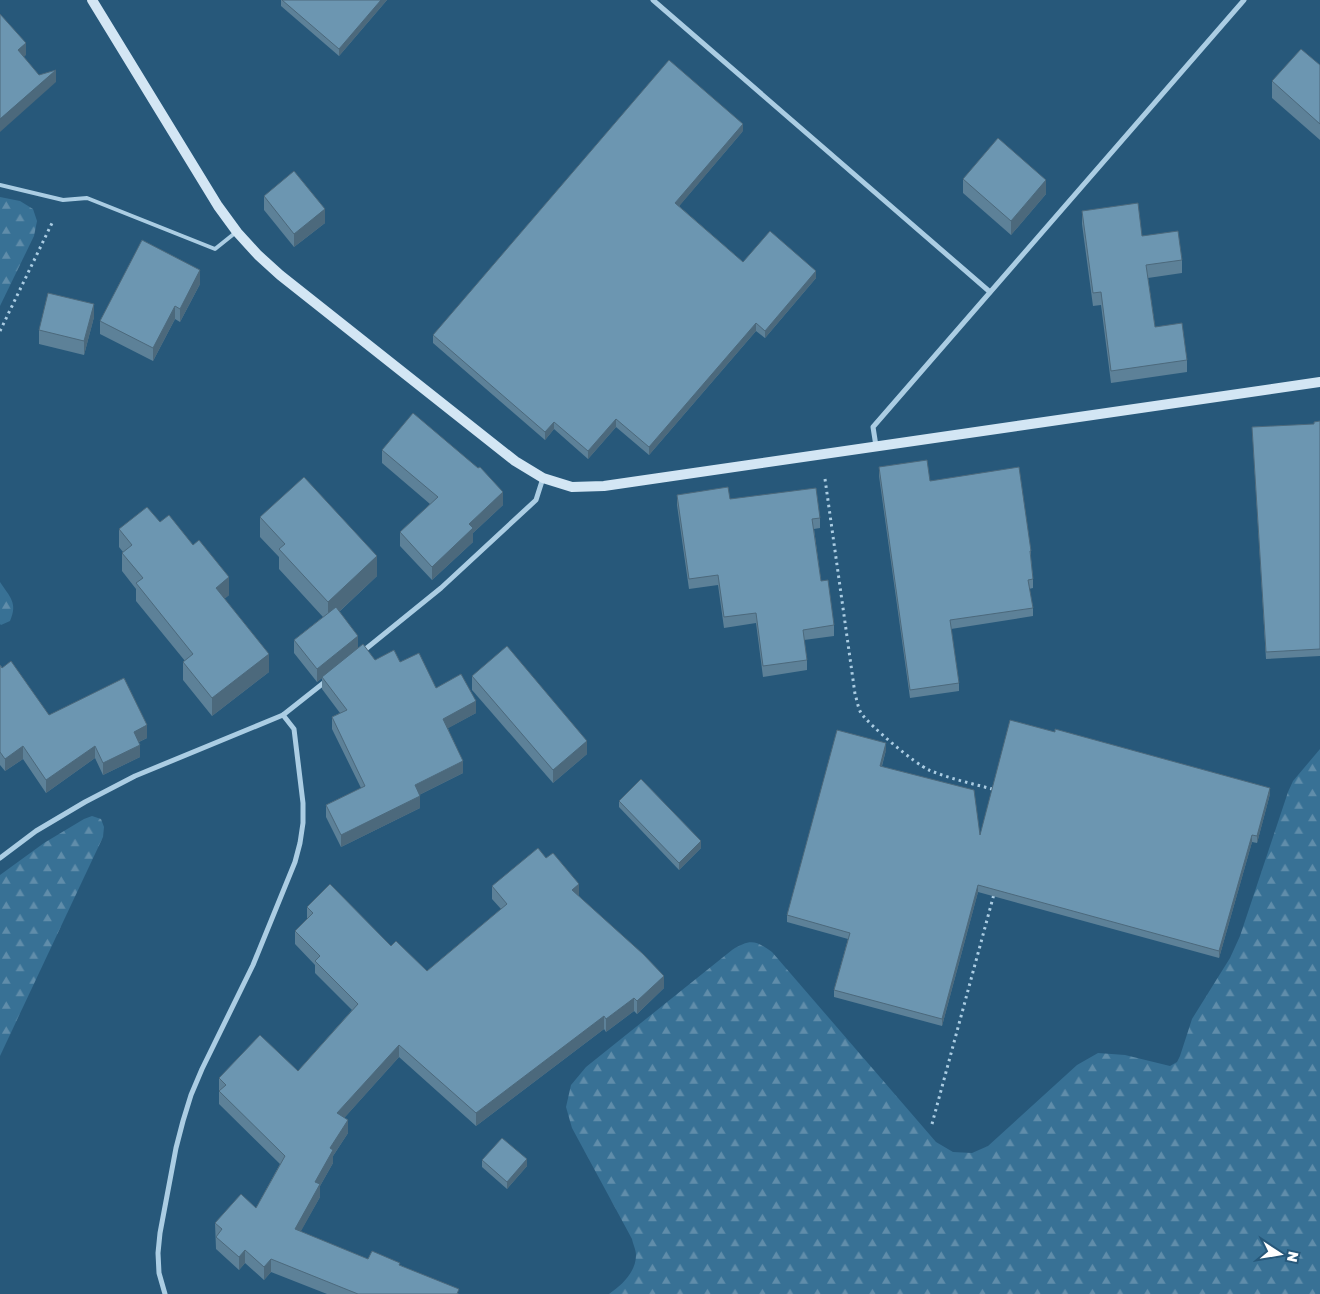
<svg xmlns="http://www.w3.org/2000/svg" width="1320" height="1294" font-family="'Golos Text',sans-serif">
	<defs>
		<pattern id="forest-firs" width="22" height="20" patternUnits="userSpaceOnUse" patternTransform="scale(1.25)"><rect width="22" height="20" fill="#387195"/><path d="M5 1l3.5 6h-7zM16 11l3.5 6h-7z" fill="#608daa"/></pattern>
	</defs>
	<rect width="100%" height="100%" fill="#27587a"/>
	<g fill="url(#forest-firs)">
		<polygon points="0,197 20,201 33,209 37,221 34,236 0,306"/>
		<path d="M0 582C10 597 18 603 10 621L1 625 0 624Z"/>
		<path d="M1320 749V1294H609C622 1285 636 1272 636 1255 636 1250 633 1244 632 1239L572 1128 566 1107 571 1085 586 1067 732 950C750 939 755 940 772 952L936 1142 953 1152 972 1153 988 1146 1077 1065 1098 1053 1125 1055 1170 1066 1177 1062 1180 1056 1192 1019 1230 958 1240 936 1288 792 1293 781Z"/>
		<polygon points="92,816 101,819 104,827 103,837 0,1056 0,875 44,843 84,819"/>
	</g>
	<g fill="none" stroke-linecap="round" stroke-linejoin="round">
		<g stroke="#abcde3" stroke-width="3" stroke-dasharray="2.5 4" stroke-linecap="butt">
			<polyline points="0,331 53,221"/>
			<path d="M825 479 855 694C857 700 858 708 861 713 869 725 915 764 929 770 950 779 974 784 996 790"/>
			<polyline points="932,1124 994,894"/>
		</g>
		<polyline stroke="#abcde3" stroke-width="4" points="0,185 63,200 87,198 215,249 235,233"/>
		<g stroke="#abcde3" stroke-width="5">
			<polyline points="653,0 990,292"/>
			<polyline points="876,446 873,427 1244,0"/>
			<polyline points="362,652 441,588 536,500 543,478"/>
			<polyline points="0,858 36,831 85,802 135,776 283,715 326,681"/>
			<polyline points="165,1294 159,1273 158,1253 160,1233 176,1148 183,1121 191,1095 202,1069 253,965 295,862 300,843 303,823 303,803 294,729 283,715"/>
		</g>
		<polyline stroke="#d3e6f4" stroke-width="10" points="92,0 218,206 237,232 258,255 280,275 515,461 543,478 572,487 604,486 1320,382"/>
	</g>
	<g fill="#5d8198">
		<polygon points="281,0 387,0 339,56 281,6"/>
		<polygon points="1320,65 1320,140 1272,98 1272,81"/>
		<polygon points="743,131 679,206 743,262 816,278 765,338 756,331 649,455 616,427 588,459 554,429 545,440 433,343 433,335"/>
		<polygon points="963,179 1046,194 1011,235 963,193"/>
		<polygon points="264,196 325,223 294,247 264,210"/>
		<polygon points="1082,211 1142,236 1182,260 1182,273 1148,278 1155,327 1187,360 1187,372 1111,383 1101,305 1093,306 1082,224"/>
		<polygon points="200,284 180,322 175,319 153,361 100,334 100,321"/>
		<polygon points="94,317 84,355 39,344 39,330"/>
		<polygon points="1320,421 1320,656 1266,659 1252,427 1314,424"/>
		<polygon points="382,450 503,505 473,533 473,542 432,580 400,546 400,532 430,504 382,463"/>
		<polygon points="879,467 930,481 1031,551 1031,559 1033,579 1033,588 1029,589 1033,608 1033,616 951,629 959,683 959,691 910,698 879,476"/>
		<polygon points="677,495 820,518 820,528 814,529 821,581 834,625 834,636 804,640 807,660 807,670 763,677 756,623 724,628 718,585 689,589 677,505"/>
		<polygon points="260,517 377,576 339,612 358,649 375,660 400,662 436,688 476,713 448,728 463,773 419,795 420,808 341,847 326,817 326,805 361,788 332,729 332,717 340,713 322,689 322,678 317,682 294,653 294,640 323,617 279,569 279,557 260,537"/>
		<polygon points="160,522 229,595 224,599 269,672 212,716 183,680 183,662 185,661 136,601 136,589 122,571 122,553 123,552 119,547 119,529"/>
		<polygon points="0,665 49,715 147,738 139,742 140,757 103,775 95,758 46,793 23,759 5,771 0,765"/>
		<polygon points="472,676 587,754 553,783 472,690"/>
		<polygon points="886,750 882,766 980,835 1270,794 1257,843 1252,842 1219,958 978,892 942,1026 834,997 834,990 848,939 787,922 787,915"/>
		<polygon points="619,801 701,848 679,870 619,807"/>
		<polygon points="492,886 579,896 664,988 637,1014 634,1011 606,1032 604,1029 476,1126 399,1057 344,1118 348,1133 333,1156 333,1163 320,1186 320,1197 300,1232 368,1259 400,1265 459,1294 327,1294 271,1272 264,1280 245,1263 239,1270 216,1249 215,1223 256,1208 280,1164 219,1104 219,1078 298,1071 352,1010 315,973 315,965 295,944 295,931 307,919 307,907 391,946 427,971 501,909 492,899"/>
		<polygon points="482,1160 527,1166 507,1189 482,1167"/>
	</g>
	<g fill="#4c697c">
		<polygon points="381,0 387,0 339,56 339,49"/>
		<polygon points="26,43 26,55 18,63 18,50"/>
		<polygon points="56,70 56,82 0,132 0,119"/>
		<polygon points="743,124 743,131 675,211 675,203"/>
		<polygon points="1046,180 1046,194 1011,235 1011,221"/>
		<polygon points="325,209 325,223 294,247 294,234"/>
		<polygon points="200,270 200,284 180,322 180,309"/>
		<polygon points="816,271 816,278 765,338 765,331"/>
		<polygon points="94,304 94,317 84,355 84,341"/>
		<polygon points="175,306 175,319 153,361 153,348"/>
		<polygon points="756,323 756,331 649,455 649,447"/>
		<polygon points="616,419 616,427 588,459 588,451"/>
		<polygon points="554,422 554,429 545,440 545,432"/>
		<polygon points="503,492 503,505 473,533 473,542 432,580 432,567 469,524"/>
		<polygon points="377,556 377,576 328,622 328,602"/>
		<polygon points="229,577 229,595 216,606 216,588"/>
		<polygon points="358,636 358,649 317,682 317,669"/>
		<polygon points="269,654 269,672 212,716 212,698"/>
		<polygon points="476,701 476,713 443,731 443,719"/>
		<polygon points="147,725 147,738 134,744 134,732"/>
		<polygon points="587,741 587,754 553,783 553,770"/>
		<polygon points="886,743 886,750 880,772 880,766"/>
		<polygon points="140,745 140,757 103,775 103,763"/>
		<polygon points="23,746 23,759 5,771 5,759"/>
		<polygon points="95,746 95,758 46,793 46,780"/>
		<polygon points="463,761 463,773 415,797 415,785"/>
		<polygon points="1270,788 1270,794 1257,843 1257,836"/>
		<polygon points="420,796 420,808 341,847 341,835"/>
		<polygon points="1252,835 1252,842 1219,958 1219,951"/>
		<polygon points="701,841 701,848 679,870 679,863"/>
		<polygon points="579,884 579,897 572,890"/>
		<polygon points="978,885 978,892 942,1026 942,1019"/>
		<polygon points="664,976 664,988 637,1014 637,1001"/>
		<polygon points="634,998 634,1011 606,1032 606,1019"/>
		<polygon points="604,1016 604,1029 476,1126 476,1113"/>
		<polygon points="399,1045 399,1057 337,1126 337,1113"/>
		<polygon points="348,1120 348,1133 333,1156 333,1163 320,1186 320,1197 295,1242 295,1229 315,1182 330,1148"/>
		<polygon points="527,1159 527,1166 507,1189 507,1182"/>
		<polygon points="245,1250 245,1263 239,1270 239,1257"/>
		<polygon points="271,1259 271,1272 264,1280 264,1267"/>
	</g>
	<g fill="#6c96b1" stroke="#4c697c">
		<polygon points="282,0 381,0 339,49"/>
		<polygon points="0,14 26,43 18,50 39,75 56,70 0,119"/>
		<polygon points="1301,49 1320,65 1320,124 1272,81"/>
		<polygon points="669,60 743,124 675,203 743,262 770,231 816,271 765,331 756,323 649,447 616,419 588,451 554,422 545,432 433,335"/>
		<polygon points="998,138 1046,180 1011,221 963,179"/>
		<polygon points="294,171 325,209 294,234 264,196"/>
		<polygon points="1138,203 1142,236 1178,231 1182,260 1146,265 1155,327 1182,323 1187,360 1111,371 1101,292 1093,293 1082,211"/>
		<polygon points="142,240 200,270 180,309 175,306 153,348 100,321"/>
		<polygon points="48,293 94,304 84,341 39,330"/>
		<polygon points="413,413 478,468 480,467 503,492 469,524 473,528 432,567 400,532 438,497 382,450"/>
		<polygon points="1320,421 1320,649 1266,652 1252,427 1314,424 1314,422"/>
		<polygon points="927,460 930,481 1019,467 1031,551 1030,551 1033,579 1028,580 1033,608 950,620 959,683 910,690 879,467"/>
		<polygon points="304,477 377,556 328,602 279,549 285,544 260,517"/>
		<polygon points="728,487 730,499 816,488 820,518 812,519 821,581 828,580 834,625 803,630 807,660 763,666 756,613 724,617 718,575 689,579 677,495"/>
		<polygon points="147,507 160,522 169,515 193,545 199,540 229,577 216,588 269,654 212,698 183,662 193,654 136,583 143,578 122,553 132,545 119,529"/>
		<polygon points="336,607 358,636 317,669 294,640"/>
		<polygon points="363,644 375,660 394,650 400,662 419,653 436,688 461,674 476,701 443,719 463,761 415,785 420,796 341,835 326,805 365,786 332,717 347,710 322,677"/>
		<polygon points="507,646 587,741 553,770 472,676"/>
		<polygon points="11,661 49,715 124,678 147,725 134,732 140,745 103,763 95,746 46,780 23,746 5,759 0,752 0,665 2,668"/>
		<polygon points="1010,720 1055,732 1055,729 1270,788 1257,836 1252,835 1219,951 978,885 942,1019 834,990 850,933 787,915 837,730 886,743 880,766 974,790 980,835"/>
		<polygon points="641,779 701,841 679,863 619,801"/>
		<polygon points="538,848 546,858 553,853 579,884 572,890 643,954 664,976 637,1001 634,998 606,1019 604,1016 476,1113 399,1045 337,1113 348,1120 330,1148 333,1150 315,1182 320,1184 295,1229 368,1259 372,1251 400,1263 399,1265 459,1289 457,1294 358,1294 271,1259 264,1267 245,1250 239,1257 216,1237 222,1229 215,1223 241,1194 256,1208 285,1156 219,1091 226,1085 219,1078 260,1035 298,1071 358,1004 315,961 320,956 295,931 313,913 307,907 330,884 391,946 396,941 427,971 507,904 492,886"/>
		<polygon points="502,1138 527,1159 507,1182 482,1160"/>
	</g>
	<g transform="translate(1280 1254) rotate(102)" stroke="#27587a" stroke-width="4" paint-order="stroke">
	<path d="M0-4L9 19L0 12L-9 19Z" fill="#ffffff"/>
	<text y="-8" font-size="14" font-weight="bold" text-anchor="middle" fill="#ffffff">N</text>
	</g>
</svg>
